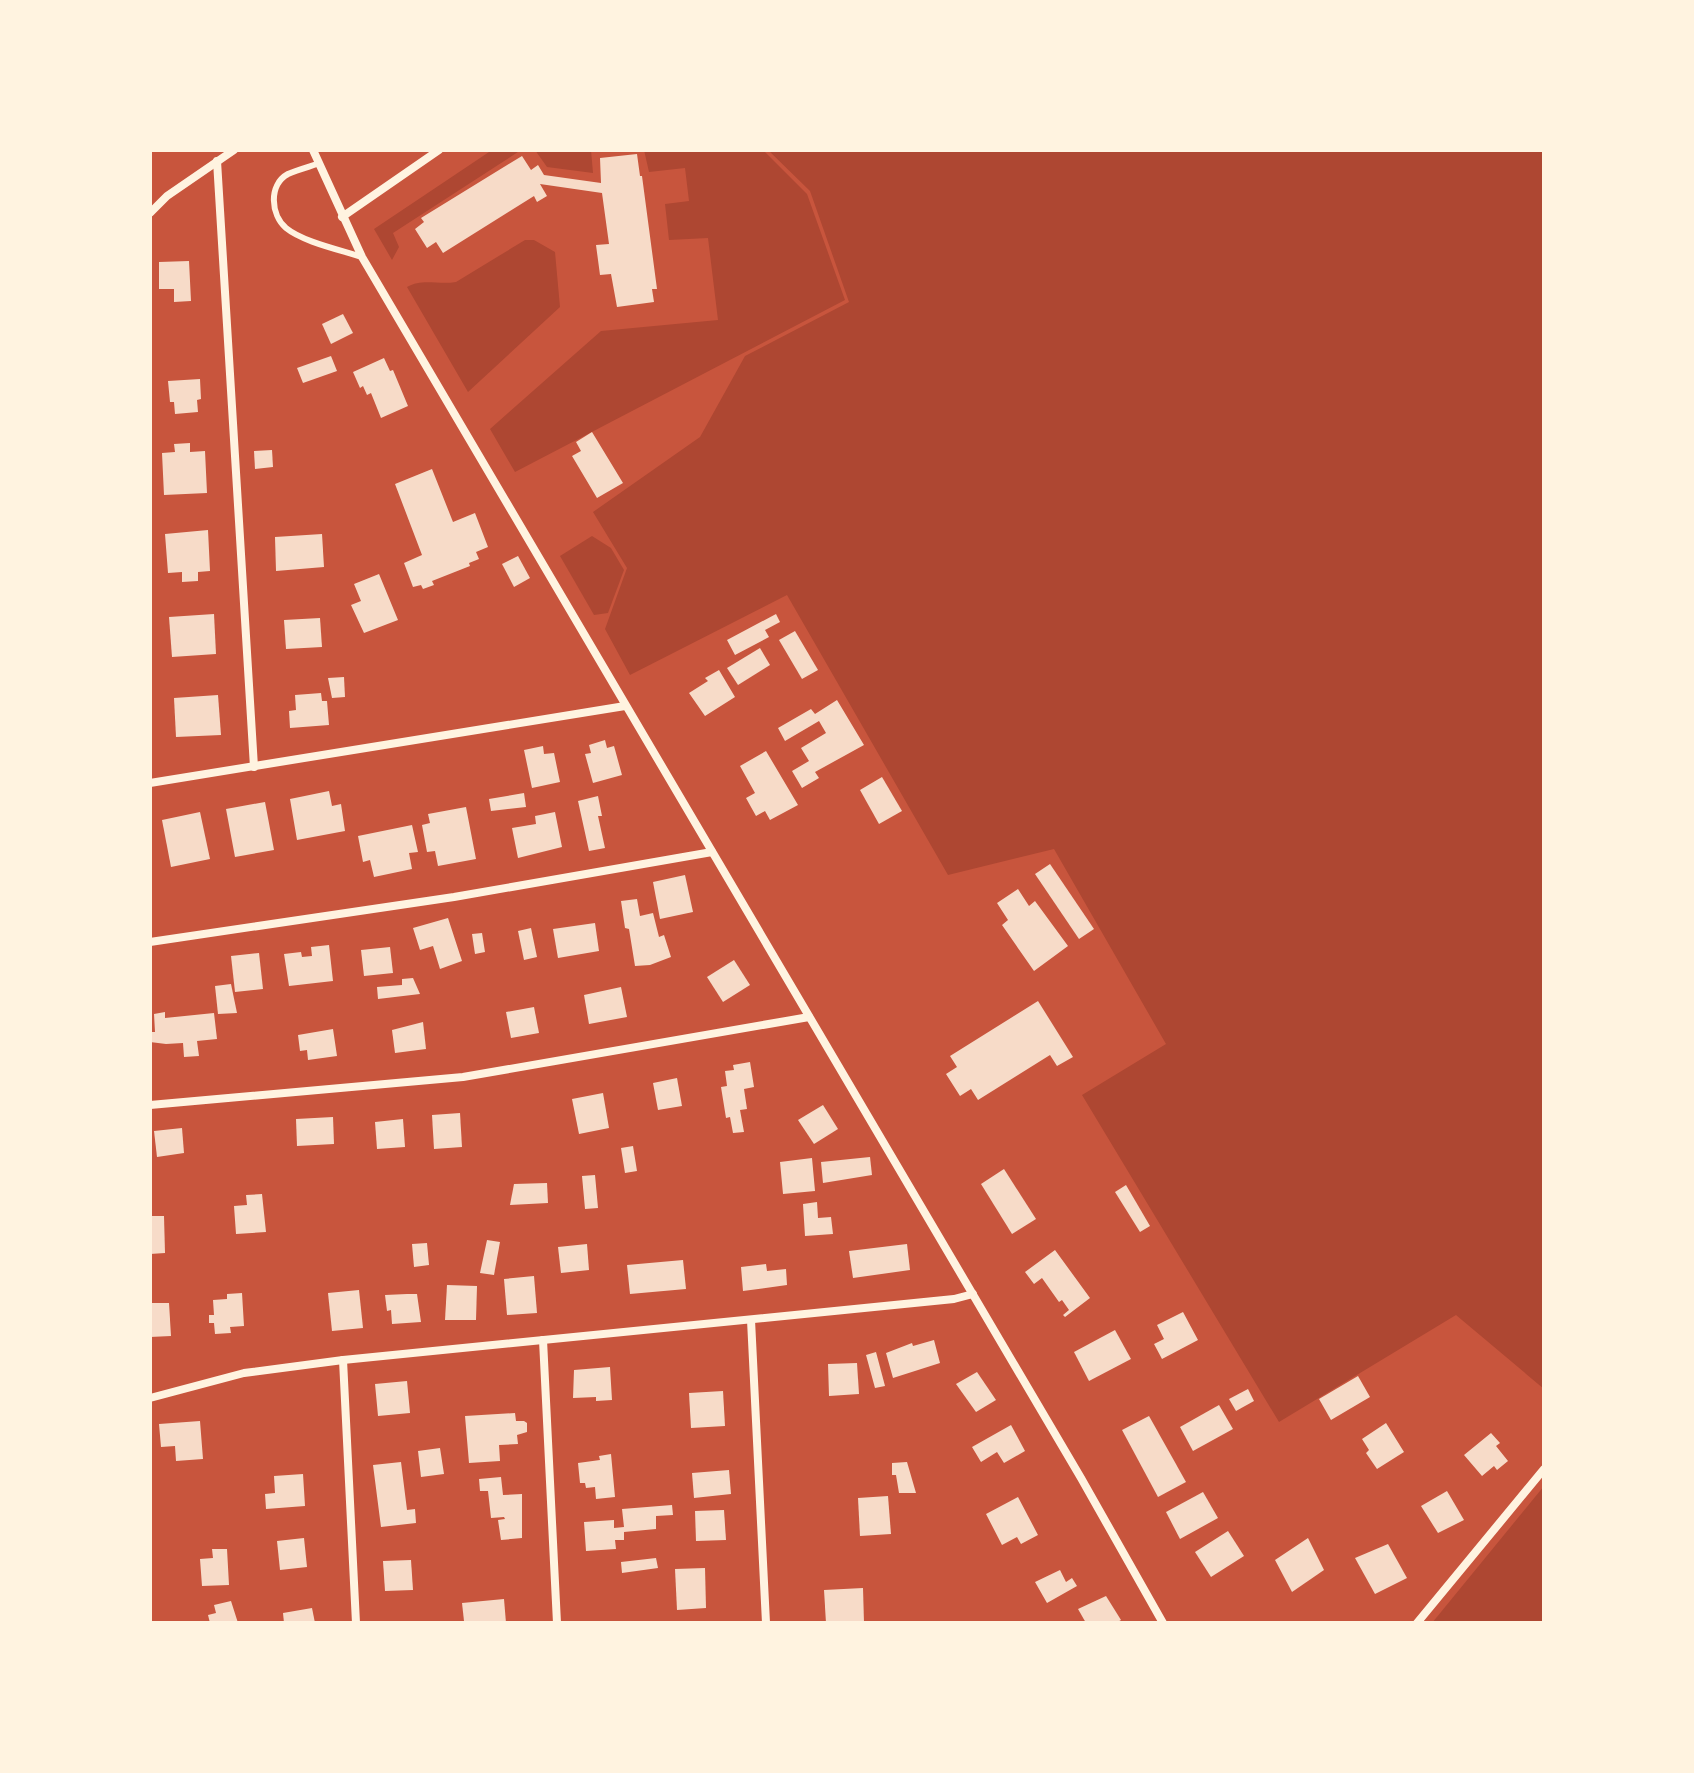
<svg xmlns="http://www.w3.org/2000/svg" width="1694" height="1773" font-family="'Exo 2',sans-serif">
	<rect width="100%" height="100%" fill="#c8553d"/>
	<g fill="#ae4732">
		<polygon points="492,150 521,150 393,233 399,247 392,260 374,229"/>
		<polygon points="535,150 591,150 593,173 547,167"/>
		<polygon points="644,150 763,150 807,194 845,300 515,472 490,429 601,331 718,320 708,238 669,240 665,204 689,201 685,168 649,172"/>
		<polygon points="768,150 1544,150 1544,1389 1456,1315 1279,1422 1082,1095 1166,1044 1054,849 948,875 787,595 630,675 605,629 627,568 593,512 700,437 745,356 849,302 810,191"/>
		<path d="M525 240H534L555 252 560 307 468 392 407 287C422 278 438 285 456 282Z"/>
		<polygon points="592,536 611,548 624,570 608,613 594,615 560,556"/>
		<polygon points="1544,1486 1544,1623 1432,1623"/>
	</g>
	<g fill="#f7dbc8">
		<polygon points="637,154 640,176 642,176 657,289 652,289 654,302 617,307 611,274 600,275 596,245 609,244 602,193 540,184 547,196 537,202 534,196 443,253 436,242 427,248 415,229 424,222 421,218 522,156 531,170 538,165 544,175 601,183 600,158"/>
		<polygon points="189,261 191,301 174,302 174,289 159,289 159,262"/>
		<polygon points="343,314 353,333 331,344 322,324"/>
		<polygon points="331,356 337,371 303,383 297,368"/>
		<polygon points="384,358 390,371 393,370 408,406 381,418 371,393 367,395 363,386 360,388 353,372"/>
		<polygon points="200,379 201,399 197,400 198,412 175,414 174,402 170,402 168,381"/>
		<polygon points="592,432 623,483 597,498 572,456 581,451 576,442"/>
		<polygon points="190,443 190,452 205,451 207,493 164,495 162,453 175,452 174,444"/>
		<polygon points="272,450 273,467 255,469 254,451"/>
		<polygon points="432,469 453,522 475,513 488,547 476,552 479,559 469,563 470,566 432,581 434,585 423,589 421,585 413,587 404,563 422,555 395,484"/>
		<polygon points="208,530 210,571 198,572 198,581 182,582 182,572 168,573 165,534"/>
		<polygon points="322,534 324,567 276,571 275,537"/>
		<polygon points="518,556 530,578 514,587 502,564"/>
		<polygon points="379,574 398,620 364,633 351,605 361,601 354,584"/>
		<polygon points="214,614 216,654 172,657 169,617"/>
		<polygon points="776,614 780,622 765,630 769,637 735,655 727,640"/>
		<polygon points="320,618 322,647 286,649 284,620"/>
		<polygon points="795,631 818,670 802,679 779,640"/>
		<polygon points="760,648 770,665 738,685 727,668"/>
		<polygon points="719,670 735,697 705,716 689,693 708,681 705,678"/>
		<polygon points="344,677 345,697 332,698 328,678"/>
		<polygon points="321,693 322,701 327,701 329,725 290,728 289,711 296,710 295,695"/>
		<polygon points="218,695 221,735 176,737 174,698"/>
		<polygon points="837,700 864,745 815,772 819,778 802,788 792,771 809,761 801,748 826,733 819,721 785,741 778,728 811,709 815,714"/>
		<polygon points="605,740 607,748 614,746 622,775 593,783 585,754 591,753 589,745"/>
		<polygon points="543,746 544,754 554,753 560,782 532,788 524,750"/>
		<polygon points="766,751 798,805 770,820 765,811 756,816 746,798 755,793 740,766"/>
		<polygon points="882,777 902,811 879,824 860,790"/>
		<polygon points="329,791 332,806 341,804 345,831 297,840 290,799"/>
		<polygon points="524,793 526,807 491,811 489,799"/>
		<polygon points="598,796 602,816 598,816 605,848 589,851 578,801"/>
		<polygon points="265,802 274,850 235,857 226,809"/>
		<polygon points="466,807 476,859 438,866 435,851 427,852 422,825 430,823 428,814"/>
		<polygon points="200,812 210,859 171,867 162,820"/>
		<polygon points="555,812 562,847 518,858 512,828 536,824 535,816"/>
		<polygon points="412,825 418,852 409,853 412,869 374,877 370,860 363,862 358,836"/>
		<polygon points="1050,864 1094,929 1079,939 1035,874"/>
		<polygon points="685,875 693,912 660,919 653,882"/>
		<polygon points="1018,889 1029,906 1035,901 1068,946 1034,971 1002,925 1008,920 997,903"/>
		<polygon points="637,899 640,916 653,913 659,937 664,935 671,957 650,965 635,966 629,929 625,928 621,901"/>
		<polygon points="448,918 462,961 440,969 433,946 420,950 413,928"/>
		<polygon points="595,923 599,951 558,958 553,929"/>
		<polygon points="531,928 537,957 524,960 518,931"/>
		<polygon points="482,933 485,952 475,954 472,934"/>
		<polygon points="329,945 333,981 289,986 284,954 301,952 302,957 312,956 311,947"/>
		<polygon points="390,947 393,973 364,976 361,950"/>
		<polygon points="259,953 263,989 235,992 231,956"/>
		<polygon points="734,960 750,985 723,1002 707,977"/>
		<polygon points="413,978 420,994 378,999 377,987 402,985 402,979"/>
		<polygon points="231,984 237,1013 218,1014 215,986"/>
		<polygon points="621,987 627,1017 589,1024 584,995"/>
		<polygon points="1038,1001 1073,1057 1057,1066 1050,1055 978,1100 971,1089 960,1096 946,1074 957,1067 950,1056"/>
		<polygon points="534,1007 539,1033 511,1038 506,1012"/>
		<polygon points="165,1012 165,1018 214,1013 217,1039 197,1041 199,1056 184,1057 183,1043 166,1044 150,1042 150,1032 155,1032 154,1014"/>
		<polygon points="423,1022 426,1049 395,1053 392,1030"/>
		<polygon points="333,1029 337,1056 308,1060 307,1050 300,1051 298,1035"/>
		<polygon points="750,1062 754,1087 744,1089 747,1109 740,1110 744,1132 733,1133 730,1117 726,1118 721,1087 727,1086 725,1071 734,1070 733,1065"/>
		<polygon points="677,1078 682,1106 658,1110 653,1083"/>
		<polygon points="603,1093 609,1128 579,1134 572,1099"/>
		<polygon points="823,1105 838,1129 814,1144 798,1120"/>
		<polygon points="460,1113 462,1147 434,1149 432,1115"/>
		<polygon points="333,1117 334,1144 297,1146 296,1119"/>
		<polygon points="403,1119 405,1147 377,1149 375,1122"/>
		<polygon points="182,1128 184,1153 157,1157 154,1131"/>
		<polygon points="633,1146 637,1171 625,1173 621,1148"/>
		<polygon points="870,1157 872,1175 823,1183 821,1162"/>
		<polygon points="812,1158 815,1191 783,1194 780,1162"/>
		<polygon points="1004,1169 1036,1219 1012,1234 981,1184"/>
		<polygon points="595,1175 598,1208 585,1209 582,1176"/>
		<polygon points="547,1183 548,1203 510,1205 514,1184"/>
		<polygon points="1126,1185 1150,1226 1140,1232 1115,1192"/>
		<polygon points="262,1194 266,1232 236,1234 234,1206 247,1205 246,1195"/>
		<polygon points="817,1202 818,1218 831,1217 833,1234 805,1236 803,1204"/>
		<polygon points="150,1216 164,1216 165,1253 150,1254"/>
		<polygon points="487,1240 500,1242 494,1275 480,1273"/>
		<polygon points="427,1243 429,1265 414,1267 412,1244"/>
		<polygon points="587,1244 589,1270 561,1273 558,1247"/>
		<polygon points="907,1244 910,1270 853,1278 849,1251"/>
		<polygon points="1055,1250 1090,1298 1065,1317 1063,1315 1069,1310 1062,1300 1059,1302 1042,1278 1034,1284 1025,1272"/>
		<polygon points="683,1260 686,1289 630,1294 627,1265"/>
		<polygon points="766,1264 767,1271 786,1269 787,1285 743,1291 741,1267"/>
		<polygon points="534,1276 537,1313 507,1315 504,1279"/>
		<polygon points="447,1285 477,1286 476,1320 445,1320"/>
		<polygon points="359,1290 363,1328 332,1331 328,1293"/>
		<polygon points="242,1293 244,1326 230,1327 231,1333 215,1334 214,1323 209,1323 209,1315 214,1315 213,1300 227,1299 227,1294"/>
		<polygon points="407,1294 417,1294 421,1322 392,1324 391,1310 387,1311 385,1295"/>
		<polygon points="150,1303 169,1303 171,1336 150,1337"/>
		<polygon points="1183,1312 1198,1340 1162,1359 1154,1344 1164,1339 1157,1325"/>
		<polygon points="1115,1330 1131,1359 1089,1381 1074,1352"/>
		<polygon points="934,1340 940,1363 893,1378 886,1353 912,1343 913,1346"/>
		<polygon points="876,1352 885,1386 875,1388 866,1355"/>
		<polygon points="857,1363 859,1394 829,1396 828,1364"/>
		<polygon points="610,1367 612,1400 596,1401 596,1397 573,1398 574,1370"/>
		<polygon points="977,1372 996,1400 976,1412 956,1384"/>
		<polygon points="1358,1376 1370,1397 1331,1420 1319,1399"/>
		<polygon points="407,1381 410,1413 378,1416 375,1384"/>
		<polygon points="1248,1389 1254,1401 1236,1411 1229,1399"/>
		<polygon points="723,1391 725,1426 691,1428 689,1393"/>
		<polygon points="1219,1405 1233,1429 1193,1451 1180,1427"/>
		<polygon points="515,1413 516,1421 524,1421 527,1423 527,1432 517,1435 518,1444 499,1445 500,1461 469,1463 465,1416"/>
		<polygon points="1149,1416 1186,1482 1158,1497 1122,1430"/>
		<polygon points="200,1421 203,1459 176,1461 175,1446 161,1447 159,1424"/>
		<polygon points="1386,1423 1404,1452 1377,1469 1366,1453 1369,1450 1362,1439"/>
		<polygon points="1011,1425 1025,1451 1004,1463 997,1452 981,1462 972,1447"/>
		<polygon points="1491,1433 1500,1443 1496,1446 1508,1461 1497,1470 1494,1466 1482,1476 1464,1455"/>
		<polygon points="440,1448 444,1474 421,1477 418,1451"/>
		<polygon points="611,1454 615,1497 596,1499 595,1487 586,1488 585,1483 580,1483 578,1463 600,1460 599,1456"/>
		<polygon points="401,1462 407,1510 415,1509 416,1523 381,1527 373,1465"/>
		<polygon points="907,1462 916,1493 899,1493 896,1475 892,1475 892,1463"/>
		<polygon points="729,1470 731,1494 694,1498 692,1473"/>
		<polygon points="303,1474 305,1506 266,1509 265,1494 275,1493 274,1476"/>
		<polygon points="501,1477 503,1495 522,1494 522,1538 501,1540 498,1520 505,1519 504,1517 491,1518 488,1491 480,1491 479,1479"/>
		<polygon points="1447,1491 1464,1520 1438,1533 1421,1506"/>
		<polygon points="1203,1492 1218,1518 1180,1539 1166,1512"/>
		<polygon points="888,1496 891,1534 860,1536 858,1498"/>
		<polygon points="1018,1497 1038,1535 1021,1544 1017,1537 1002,1545 986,1514"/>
		<polygon points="672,1505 673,1515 656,1516 656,1529 624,1532 624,1540 615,1540 616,1549 586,1551 584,1522 614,1520 614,1528 624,1527 622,1509"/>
		<polygon points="724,1510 726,1540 696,1541 695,1511"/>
		<polygon points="1228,1531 1244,1556 1211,1577 1195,1552"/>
		<polygon points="304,1538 307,1567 280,1570 277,1541"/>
		<polygon points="1308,1538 1324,1570 1292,1592 1275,1560"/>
		<polygon points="1388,1544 1407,1578 1375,1594 1355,1558"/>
		<polygon points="212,1549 227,1549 229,1585 202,1586 200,1559 213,1558"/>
		<polygon points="656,1558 658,1568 622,1573 621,1562"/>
		<polygon points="411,1560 413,1590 385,1591 383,1561"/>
		<polygon points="705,1568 706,1608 677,1610 675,1569"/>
		<polygon points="1060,1570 1066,1582 1072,1578 1077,1586 1047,1603 1035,1582"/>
		<polygon points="863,1588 864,1623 826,1623 824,1590"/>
		<polygon points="1106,1596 1121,1620 1116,1623 1086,1623 1078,1609"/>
		<polygon points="504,1599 506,1623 464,1621 462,1603"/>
		<polygon points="231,1601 238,1623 210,1623 208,1615 216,1613 214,1605"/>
		<polygon points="312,1608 315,1623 284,1623 283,1613"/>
	</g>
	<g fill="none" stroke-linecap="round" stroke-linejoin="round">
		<path stroke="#fff3e0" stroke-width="6" d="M317 164C308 167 297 170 288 174 268 185 271 215 286 228 303 242 341 250 362 257"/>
		<g stroke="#fff3e0" stroke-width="8">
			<polyline points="313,150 362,257 1081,1478 1163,1623"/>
			<polyline points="217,161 254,767"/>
			<polyline points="150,213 167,196 234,150"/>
			<polyline points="342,217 439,150"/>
			<polyline points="150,783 625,706"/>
			<polyline points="150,942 454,897 712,852"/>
			<polyline points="150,1105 463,1077 809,1017"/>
			<polyline points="751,1320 766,1623"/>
			<polyline points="543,1340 557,1623"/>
			<polyline points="343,1360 356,1623"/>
			<polyline points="150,1398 244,1373 343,1360 954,1299 973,1294"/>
			<polyline points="1417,1623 1544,1469"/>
		</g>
	</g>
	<rect width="1694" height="1773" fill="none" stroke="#fff3e0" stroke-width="304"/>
</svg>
